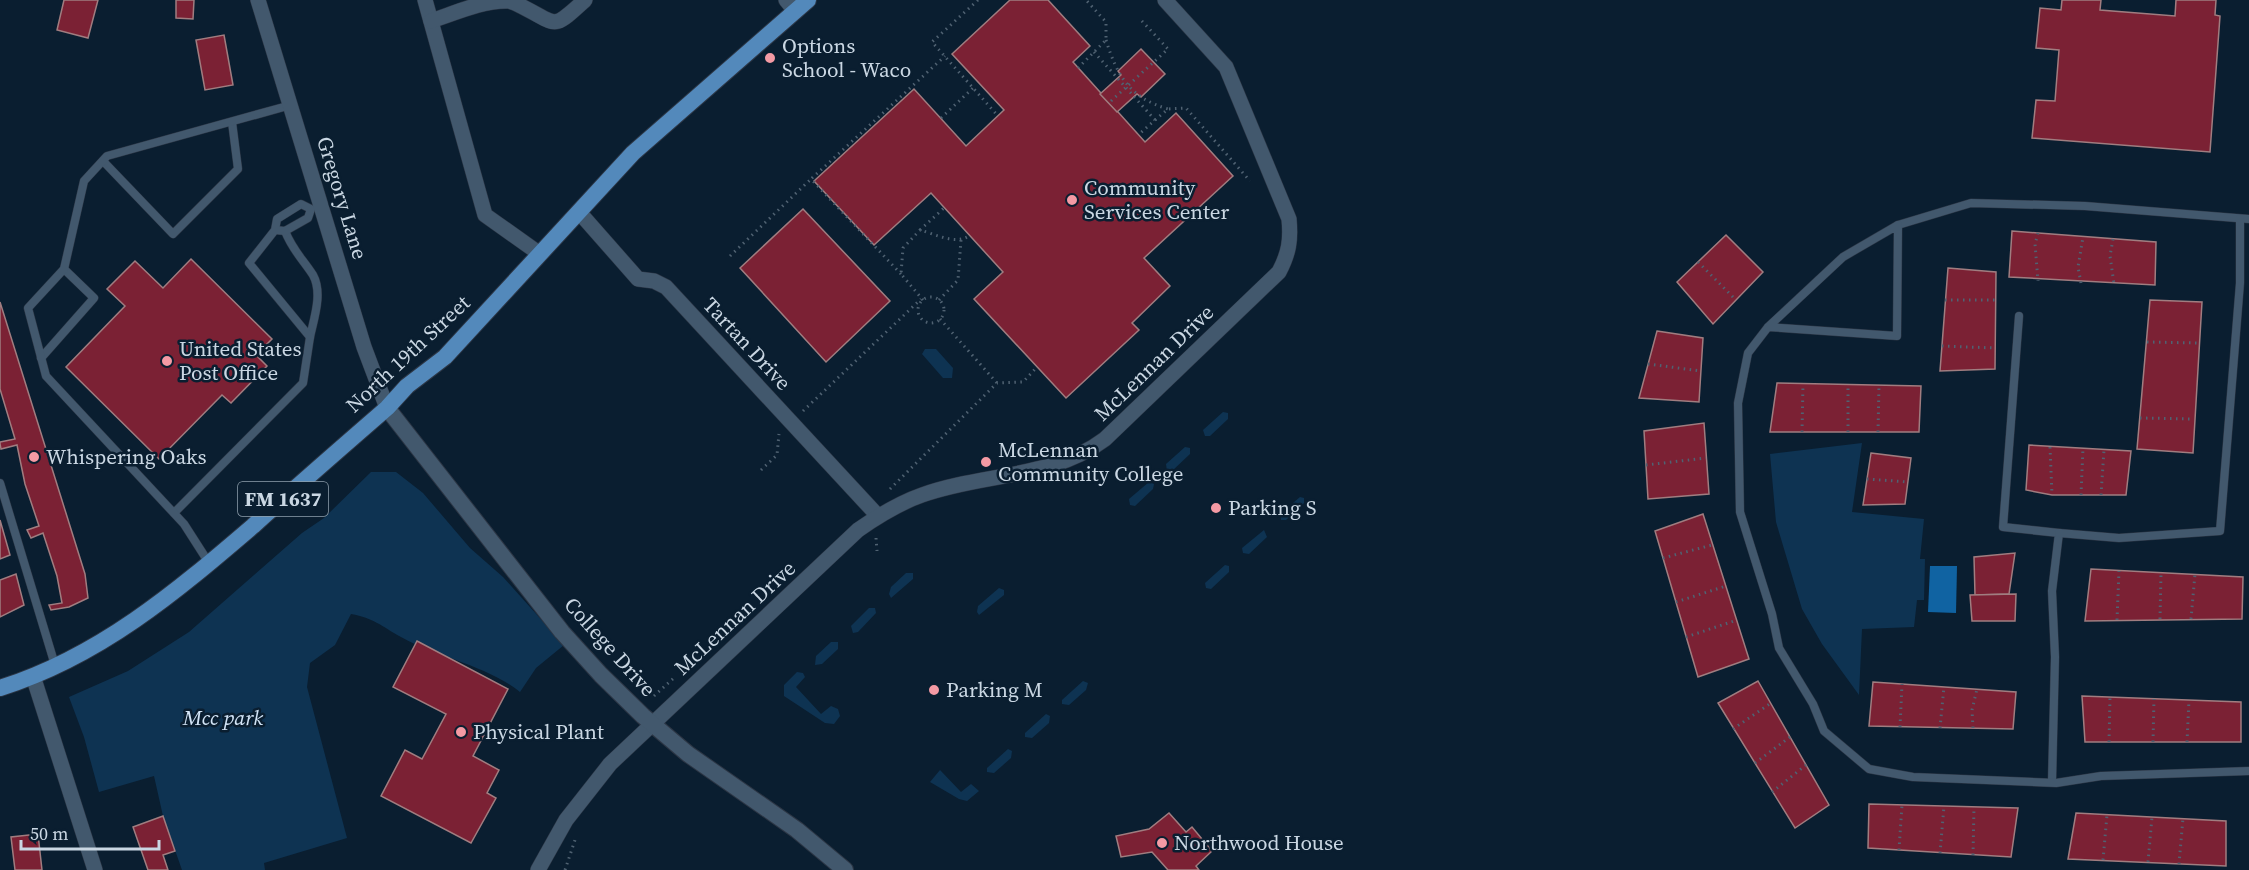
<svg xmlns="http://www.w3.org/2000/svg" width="2249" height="870" font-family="'Source Serif 4',serif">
	<rect width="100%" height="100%" fill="#0a1e30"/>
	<g fill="#0e3352">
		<polygon points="925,349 936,349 953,368 952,378 943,378 922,354"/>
		<polygon points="1223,412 1228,413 1228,419 1210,436 1205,436 1203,430"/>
		<polygon points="1862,443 1852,512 1924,519 1920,559 1925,559 1924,600 1917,600 1914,627 1862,629 1859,695 1822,644 1802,609 1776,522 1770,454"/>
		<polygon points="1185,447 1190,448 1190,454 1172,471 1167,471 1166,464"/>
		<path d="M371 472H396L423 493 470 548 503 577 564 645 536 668 520 692C486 665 439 658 401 637 381 626 374 618 351 614L335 645 310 663 307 687 347 838 264 863 265 870H182L163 816 154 776 99 792 84 737 69 697 128 671 189 632 302 533 324 518Z"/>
		<polygon points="1149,482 1154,484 1153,489 1135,506 1130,505 1129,499"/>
		<polygon points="1300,497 1304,498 1304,503 1286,520 1281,520 1280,514"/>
		<polygon points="1264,530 1267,537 1249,554 1243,553 1242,548"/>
		<polygon points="1225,565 1229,566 1229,572 1211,589 1206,588 1205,583"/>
		<polygon points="906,573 913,573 913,579 891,598 889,594 891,587"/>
		<polygon points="999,588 1004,590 1004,595 979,615 977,612 978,606"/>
		<polygon points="869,608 875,608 876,613 858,632 853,633 851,626"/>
		<polygon points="831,642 838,642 838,649 822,664 815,665 816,656"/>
		<polygon points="797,672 803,673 805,677 796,687 821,714 831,706 838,709 840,716 834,724 825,723 784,696 784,685"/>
		<polygon points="1083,681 1088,683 1086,690 1069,705 1062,704 1062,700"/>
		<polygon points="1046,714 1050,716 1049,723 1032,738 1025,737 1025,733"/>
		<polygon points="1008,749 1012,751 1011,758 994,773 987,772 987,768"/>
		<polygon points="940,770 961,792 971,784 979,791 967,801 959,799 930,782"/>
	</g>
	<polygon fill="#1063a2" points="1930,566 1957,566 1956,613 1928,612"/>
	<g fill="#7b2134" stroke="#a07d80" stroke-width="1.5">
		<polygon points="64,0 98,0 88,38 57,30"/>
		<polygon points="176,0 194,0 193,19 176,18"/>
		<polygon points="1010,0 1048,0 1090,46 1073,62 1145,142 1176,113 1233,176 1144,258 1170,286 1132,323 1139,330 1066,398 974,299 1003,272 931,193 874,245 814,181 914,89 966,146 1004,110 952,54"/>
		<polygon points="2062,0 2101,0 2100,10 2175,16 2176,0 2216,0 2215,15 2220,16 2210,152 2032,138 2036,100 2055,101 2059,50 2036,48 2040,8 2061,10"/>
		<polygon points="224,35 233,85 205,90 196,40"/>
		<polygon points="1141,49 1165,74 1141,97 1137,94 1117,112 1100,94 1121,75 1118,71"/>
		<polygon points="803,209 890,301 826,362 740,268"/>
		<polygon points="2012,231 2156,242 2155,285 2009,277"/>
		<polygon points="1726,235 1763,272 1713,324 1677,282"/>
		<polygon points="191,259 272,339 256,355 267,366 231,403 222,395 159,459 66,367 125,306 107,289 135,261 163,288"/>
		<polygon points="1948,268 1996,272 1995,369 1940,371"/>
		<polygon points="2150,300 2202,302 2193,453 2137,449"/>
		<polygon points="0,302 85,574 88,598 69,607 51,610 49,605 62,603 57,576 43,533 31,538 27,530 39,526 25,484 17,445 1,449 0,444 0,442 15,439 0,389"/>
		<polygon points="1657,331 1703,338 1699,402 1639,398"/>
		<polygon points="1777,383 1921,386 1919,432 1770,432"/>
		<polygon points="1704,423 1709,494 1648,499 1644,431"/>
		<polygon points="2029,445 2131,451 2126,495 2052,495 2026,490"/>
		<polygon points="1871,453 1911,458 1905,504 1863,505"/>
		<polygon points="1703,514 1749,659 1698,677 1655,531"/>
		<polygon points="0,520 10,555 0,559"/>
		<polygon points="2015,553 2009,594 1975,595 1974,557"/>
		<polygon points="2091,569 2243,577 2242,619 2085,621"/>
		<polygon points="16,574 24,605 0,617 0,580"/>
		<polygon points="2016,594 2015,621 1972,621 1970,595"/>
		<polygon points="417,641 508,689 473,756 499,770 487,793 496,798 471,843 381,796 405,750 422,759 446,714 393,687"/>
		<polygon points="1758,681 1829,805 1795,828 1718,703"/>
		<polygon points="1873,682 2016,692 2013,729 1869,726"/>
		<polygon points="2082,696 2241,702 2241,742 2085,742"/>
		<polygon points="1869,804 2018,808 2011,857 1868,848"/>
		<polygon points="1169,813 1186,832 1192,827 1212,851 1196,866 1199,870 1168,870 1152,852 1121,857 1116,836 1149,829"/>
		<polygon points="2076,813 2226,821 2226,866 2068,859"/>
		<polygon points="163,816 175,851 163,855 168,870 148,870 133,827"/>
		<polygon points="38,834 42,870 15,870 11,837"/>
	</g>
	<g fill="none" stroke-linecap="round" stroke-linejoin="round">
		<g stroke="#2c3645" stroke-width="9">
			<g id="service">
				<polyline points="103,161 173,234 238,169 232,122"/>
				<polyline points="1898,225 1971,203 2085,206 2249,219"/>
				<path d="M285 231C293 251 302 258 313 275 323 293 314 318 310 337"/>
				<polyline points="2019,316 2003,527 2059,533 2052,591 2055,657 2052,782"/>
				<polyline points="1768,327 1897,336 1898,225 1843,257 1768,327 1748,353 1738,403 1740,512 1772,614 1779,648 1813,704 1824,731 1869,769 1913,777 2056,783 2101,776 2249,771"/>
				<polyline points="41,358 94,298 64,269"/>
				<polyline points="0,483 55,665"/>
				<polyline points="174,513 303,383 310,337 249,263 275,230 277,219 301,204 311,209 308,218 285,231 275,230"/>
				<polyline points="2059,533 2119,538 2220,531 2240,283 2240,219"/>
				<polyline points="209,563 184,524 46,376 28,308 64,269 84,181 107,156 291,105"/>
			</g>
		</g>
		<g stroke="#2c3645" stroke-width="16">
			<g id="minor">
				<polyline points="258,0 364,347 387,408"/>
				<polyline points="425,0 485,215 540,254"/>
				<polyline points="786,0 795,11"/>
				<path d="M431 21C455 13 483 0 509 1 513 2 517 4 521 6 559 25 551 31 585 0"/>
				<polyline points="579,212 638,279 654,281 666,287 878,516"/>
				<polyline points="33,676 95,870"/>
				<path d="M538 870 566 820 610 764 858 530C878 516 899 503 922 495 983 473 1052 479 1105 439L1279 272C1289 253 1291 240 1289 219L1226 67 1165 0"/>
			</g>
		</g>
		<g stroke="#2c3645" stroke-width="18">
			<polyline id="tertiary" points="387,408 562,632 601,675 643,716 688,754 797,830 845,870"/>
		</g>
		<g stroke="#2c3645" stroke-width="18">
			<path id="primary" d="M0 688C99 657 176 592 253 526 297 486 342 447 387 408L407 386 445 357 633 153 808 0"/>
		</g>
		<g stroke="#506272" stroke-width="3" stroke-dasharray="1.5 4.5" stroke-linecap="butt">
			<polyline points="978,0 932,42 998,116"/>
			<path d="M1106 40C1117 76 1130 98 1168 109"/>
			<polyline points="1094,52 1155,120 1138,135"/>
			<polyline points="1078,68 1106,40 1106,22 1086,0"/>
			<polyline points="1111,101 1168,49 1140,19"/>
			<polyline points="941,118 973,88"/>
			<polyline points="1155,120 1168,109 1186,108 1250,181"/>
			<polyline points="920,230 944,208"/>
			<polyline points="2038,233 2035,244 2038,281"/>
			<polyline points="2113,239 2110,256 2114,284"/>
			<polyline points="730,256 811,179"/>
			<polyline points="1698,262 1736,300"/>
			<polyline points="901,274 811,179 945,56"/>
			<polyline points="2081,283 2078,267 2083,237"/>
			<circle cx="931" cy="310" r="13"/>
			<path d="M923 300 901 274 903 248 920 230C935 234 957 246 970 235"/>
			<polyline points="939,300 958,280 961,240"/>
			<polyline points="1945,300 1996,300"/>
			<polyline points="940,319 997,383"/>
			<polyline points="2147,342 2197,343"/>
			<polyline points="1942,346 1995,348"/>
			<polyline points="1648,364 1701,371"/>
			<polyline points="803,411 921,299"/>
			<polyline points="2140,418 2194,419"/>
			<polyline points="1802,432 1803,384"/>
			<polyline points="1848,432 1848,384"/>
			<polyline points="1878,432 1879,385"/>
			<polyline points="2050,447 2052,495"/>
			<polyline points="1646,465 1706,458"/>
			<polyline points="761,470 777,455 779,434"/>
			<polyline points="1867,479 1908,482"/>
			<polyline points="890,489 997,383 1023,382 1037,367"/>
			<polyline points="2081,495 2083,448"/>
			<polyline points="2101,495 2104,450"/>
			<polyline points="876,538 877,551"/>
			<polyline points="1663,558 1712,545"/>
			<polyline points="1676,602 1726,586"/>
			<polyline points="2160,619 2161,573"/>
			<polyline points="2191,619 2195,574"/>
			<polyline points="2117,620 2119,571"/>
			<polyline points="1686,637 1737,620"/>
			<polyline points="654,696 675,677"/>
			<polyline points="1900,727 1902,684"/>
			<polyline points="1940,728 1944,687"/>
			<polyline points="1973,728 1972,710 1977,689"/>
			<polyline points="1733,729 1771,703"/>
			<polyline points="2109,742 2110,697"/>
			<polyline points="2153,742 2154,699"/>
			<polyline points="2187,742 2189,700"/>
			<polyline points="1755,763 1790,737"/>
			<polyline points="1772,792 1806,765"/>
			<polyline points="1899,850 1902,805"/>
			<polyline points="1940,853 1944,806"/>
			<polyline points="1973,855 1974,807"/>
			<polyline points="2103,860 2107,815"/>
			<polyline points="2148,862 2152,817"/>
			<polyline points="2179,864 2183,818"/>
			<polyline points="565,870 575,840"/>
		</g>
		<use href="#service" stroke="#42586d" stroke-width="8"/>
		<use href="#minor" stroke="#42586d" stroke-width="15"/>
		<use href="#tertiary" stroke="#42586d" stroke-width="16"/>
		<use href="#primary" stroke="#5389bb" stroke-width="16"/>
	</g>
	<g fill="#f49aa4" stroke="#0a1e30" stroke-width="2">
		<circle cx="770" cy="58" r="6"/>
		<circle cx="1072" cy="200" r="6"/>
		<circle cx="167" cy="361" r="6"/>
		<circle cx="34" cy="457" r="6"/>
		<circle cx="986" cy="462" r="6"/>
		<circle cx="1216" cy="508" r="6"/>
		<circle cx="934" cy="690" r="6"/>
		<circle cx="461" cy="732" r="6"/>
		<circle cx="1162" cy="843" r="6"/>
	</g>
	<g text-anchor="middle" stroke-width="5" stroke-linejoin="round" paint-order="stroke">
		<rect fill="#0a1e30" stroke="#90a0ad" stroke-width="1.5" x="238" y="482" width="90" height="34" rx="4.5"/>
		<g font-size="20" font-weight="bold" fill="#cad7e3">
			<text x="283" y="506">FM 1637</text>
		</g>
		<g font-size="21" fill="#cad7e3" stroke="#0a1e30" text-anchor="start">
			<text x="782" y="53">Options<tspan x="782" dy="24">School - Waco</tspan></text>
			<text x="1084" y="195">Community<tspan x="1084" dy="24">Services Center</tspan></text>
			<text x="179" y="356">United States<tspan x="179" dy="24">Post Office</tspan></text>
			<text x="998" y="457">McLennan<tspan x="998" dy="24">Community College</tspan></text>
			<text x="46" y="464">Whispering Oaks</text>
			<text x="1228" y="515">Parking S</text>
			<text x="946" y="697">Parking M</text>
			<text x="473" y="739">Physical Plant</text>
			<text x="1174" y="850">Northwood House</text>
		</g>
		<g font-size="21" fill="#cad7e3" stroke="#0a1e30">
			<text transform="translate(342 198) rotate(73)" y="7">Gregory Lane</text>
			<text transform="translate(747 344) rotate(47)" y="7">Tartan Drive</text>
			<text transform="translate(408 354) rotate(-43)" y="7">North 19th Street</text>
			<text transform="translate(1154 363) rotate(-44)" y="7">McLennan Drive</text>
			<text transform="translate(735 618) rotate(-43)" y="7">McLennan Drive</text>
			<text transform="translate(610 647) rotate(48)" y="7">College Drive</text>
		</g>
		<g font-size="21" font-style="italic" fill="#d3e5f7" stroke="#0a1e30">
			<text x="223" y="725">Mcc park</text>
		</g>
	</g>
	<path d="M21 840v9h138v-9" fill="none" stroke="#cad7e3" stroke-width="3"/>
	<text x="30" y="840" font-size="18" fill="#cad7e3" stroke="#0a1e30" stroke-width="4.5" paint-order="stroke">50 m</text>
</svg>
